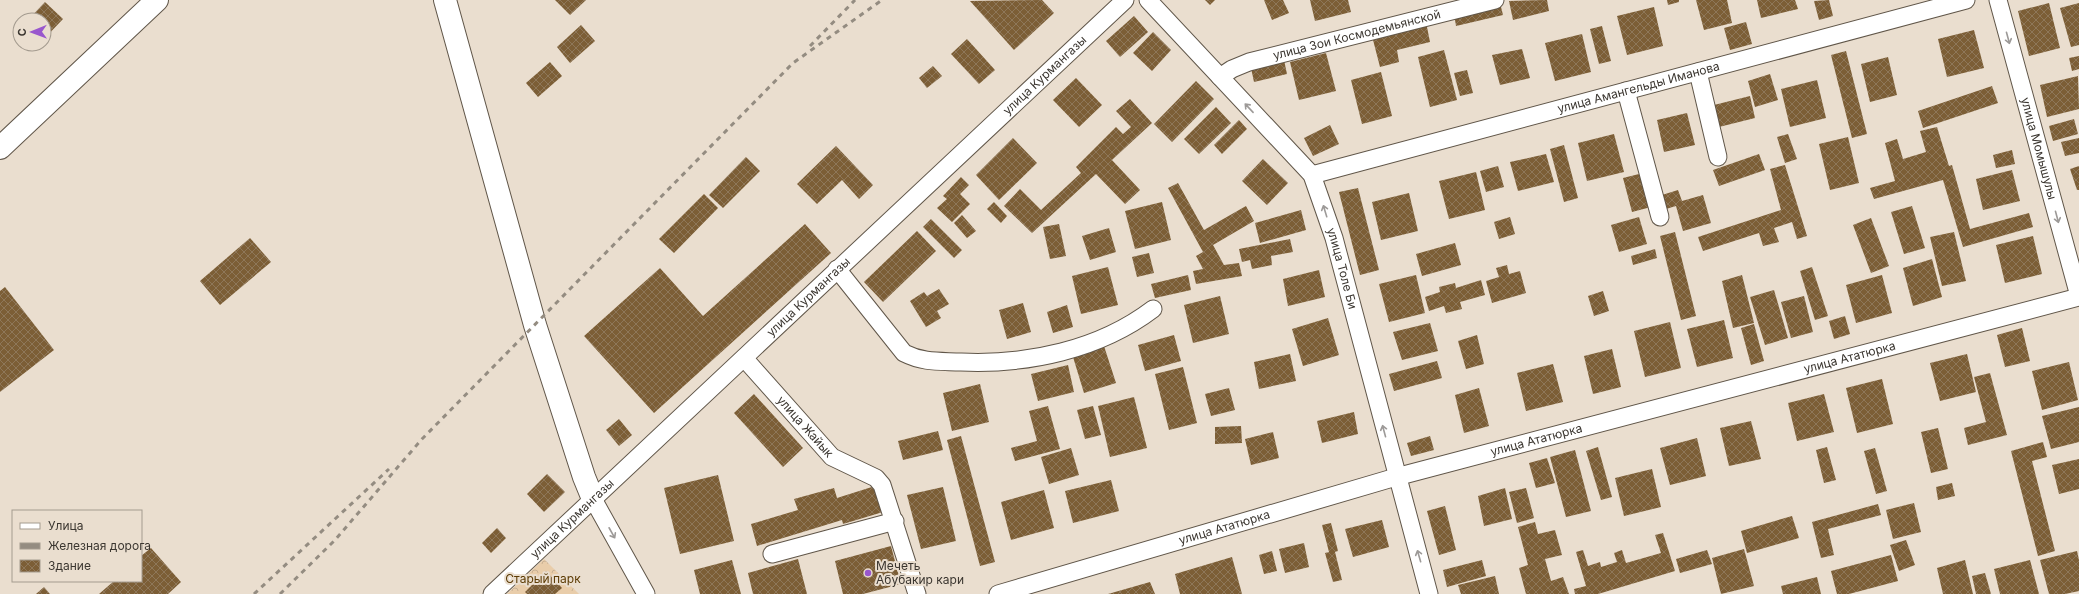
<svg xmlns="http://www.w3.org/2000/svg" width="2079" height="594" font-family="Inter,sans-serif">
	<defs>
		<pattern id="park-crowns" width="20" height="18" patternUnits="userSpaceOnUse"><rect width="20" height="18" fill="#e9cdaa"/><path d="M2 6a3 3 0 1 1 6 0M12 15a3 3 0 1 1 6 0" fill="none" stroke="#c9b193"/></pattern>
		<pattern id="building-cross-hatch" width="8" height="8" patternUnits="userSpaceOnUse"><rect width="8" height="8" fill="#7c5e36"/><path d="M0 0l8 8M0 8l8-8" fill="none" stroke="#8e7759"/></pattern>
	</defs>
	<rect width="100%" height="100%" fill="#eadecf"/>
	<polygon fill="url(#park-crowns)" points="544,559 579,594 507,594"/>
	<g fill="url(#building-cross-hatch)">
		<polygon points="555,0 586,0 570,15"/>
		<polygon points="1042,0 1054,13 1014,50 970,1"/>
		<polygon points="1205,0 1215,0 1210,5"/>
		<polygon points="1264,0 1283,0 1289,13 1272,20"/>
		<polygon points="1310,0 1348,0 1351,12 1315,21"/>
		<polygon points="1547,0 1549,11 1513,20 1509,1"/>
		<polygon points="1667,0 1679,0 1679,2 1668,5"/>
		<polygon points="1696,0 1727,0 1732,23 1704,30"/>
		<polygon points="1757,0 1795,0 1798,9 1761,18"/>
		<polygon points="1829,0 1833,16 1819,20 1814,1"/>
		<polygon points="45,2 63,19 44,39 44,20 28,20"/>
		<polygon points="1500,3 1503,15 1456,26 1454,14"/>
		<polygon points="2049,3 2060,48 2029,56 2018,11"/>
		<polygon points="2079,3 2079,45 2071,47 2060,8"/>
		<polygon points="1654,7 1663,46 1627,55 1617,16"/>
		<polygon points="1134,16 1148,32 1120,57 1106,41"/>
		<polygon points="1426,22 1430,42 1397,50 1399,62 1380,67 1372,36"/>
		<polygon points="1746,22 1752,44 1730,50 1724,28"/>
		<polygon points="581,25 595,41 570,63 557,47"/>
		<polygon points="1602,26 1611,61 1599,64 1590,29"/>
		<polygon points="1974,30 1984,68 1947,77 1938,39"/>
		<polygon points="1153,32 1171,50 1152,71 1133,53"/>
		<polygon points="1582,34 1591,72 1555,81 1545,43"/>
		<polygon points="967,39 995,70 979,84 951,54"/>
		<polygon points="1522,49 1530,78 1500,85 1492,55"/>
		<polygon points="1444,50 1457,100 1430,107 1418,57"/>
		<polygon points="1846,51 1867,134 1852,138 1831,55"/>
		<polygon points="1326,53 1336,91 1299,100 1290,62"/>
		<polygon points="2079,56 2079,69 2072,71 2069,58"/>
		<polygon points="1888,57 1897,95 1870,102 1861,64"/>
		<polygon points="1284,60 1287,74 1254,82 1251,68"/>
		<polygon points="550,62 562,76 538,97 526,83"/>
		<polygon points="933,66 942,76 927,88 919,78"/>
		<polygon points="1467,70 1473,93 1460,96 1454,73"/>
		<polygon points="1381,72 1392,116 1362,124 1351,80"/>
		<polygon points="1770,74 1778,100 1755,107 1748,81"/>
		<polygon points="2078,76 2079,109 2047,117 2040,85"/>
		<polygon points="1076,78 1102,105 1079,127 1053,100"/>
		<polygon points="1817,80 1826,118 1790,127 1781,89"/>
		<polygon points="1196,81 1214,99 1172,142 1154,124"/>
		<polygon points="1992,86 1998,103 1923,128 1918,111"/>
		<polygon points="1750,96 1755,118 1719,127 1714,105"/>
		<polygon points="1130,99 1152,123 1112,160 1140,190 1125,204 1096,174 1032,233 1004,206 1020,189 1041,210 1081,173 1076,167 1116,127 1123,134 1131,127 1116,111"/>
		<polygon points="1216,107 1231,123 1199,154 1184,139"/>
		<polygon points="1687,113 1695,145 1664,152 1657,120"/>
		<polygon points="2074,119 2078,134 2053,141 2049,126"/>
		<polygon points="1239,120 1247,129 1222,154 1214,145"/>
		<polygon points="1330,125 1339,144 1313,156 1304,138"/>
		<polygon points="1937,127 1949,166 1952,165 1970,229 2029,213 2033,227 1963,247 1943,180 1874,199 1870,188 1895,181 1885,143 1897,139 1903,159 1926,152 1920,131"/>
		<polygon points="1614,134 1624,172 1587,181 1578,143"/>
		<polygon points="1788,134 1797,159 1785,163 1777,137"/>
		<polygon points="1848,137 1859,183 1830,190 1819,144"/>
		<polygon points="1013,138 1037,163 999,200 976,175"/>
		<polygon points="2079,138 2079,153 2065,156 2061,142"/>
		<polygon points="1564,145 1578,198 1564,202 1550,149"/>
		<polygon points="836,146 873,185 859,199 842,180 817,204 797,184"/>
		<polygon points="2012,150 2015,164 1996,168 1993,155"/>
		<polygon points="1546,154 1554,182 1518,191 1510,162"/>
		<polygon points="1759,154 1765,170 1719,186 1713,170"/>
		<polygon points="746,157 760,171 723,208 709,195"/>
		<polygon points="1263,159 1288,183 1267,205 1242,181"/>
		<polygon points="1785,165 1807,236 1797,239 1792,222 1774,228 1779,242 1763,246 1759,233 1703,251 1698,237 1781,210 1770,169"/>
		<polygon points="1498,166 1504,187 1486,192 1480,171"/>
		<polygon points="2079,166 2079,190 2077,190 2070,169"/>
		<polygon points="2012,170 2020,201 1983,210 1976,179"/>
		<polygon points="1476,172 1485,210 1449,219 1439,181"/>
		<polygon points="1643,173 1651,207 1632,212 1623,178"/>
		<polygon points="961,177 969,185 960,194 970,204 952,222 937,208 947,199 943,196"/>
		<polygon points="1178,183 1204,230 1246,206 1254,221 1213,245 1224,265 1239,263 1242,276 1196,284 1193,271 1203,269 1196,256 1203,252 1168,188"/>
		<polygon points="1358,188 1379,270 1360,275 1339,192"/>
		<polygon points="1678,190 1682,201 1703,195 1711,223 1683,231 1676,206 1666,209 1662,195"/>
		<polygon points="1409,193 1418,231 1381,240 1372,202"/>
		<polygon points="704,194 718,208 674,253 659,239"/>
		<polygon points="994,202 1007,216 1001,223 987,209"/>
		<polygon points="1162,202 1171,240 1135,249 1125,211"/>
		<polygon points="1912,206 1925,248 1904,254 1891,212"/>
		<polygon points="1301,210 1306,230 1260,243 1255,223"/>
		<polygon points="962,215 976,231 967,238 954,223"/>
		<polygon points="1510,217 1515,234 1499,239 1494,222"/>
		<polygon points="1639,217 1647,244 1619,252 1611,225"/>
		<polygon points="1871,218 1889,266 1871,273 1853,225"/>
		<polygon points="931,219 962,250 954,258 923,227"/>
		<polygon points="805,224 831,253 654,413 584,336 660,268 703,316"/>
		<polygon points="1059,224 1066,256 1050,259 1043,227"/>
		<polygon points="1109,228 1116,252 1090,260 1082,236"/>
		<polygon points="917,231 936,251 883,302 864,282"/>
		<polygon points="1675,232 1696,316 1681,320 1660,236"/>
		<polygon points="1954,232 1966,281 1942,286 1930,237"/>
		<polygon points="2033,236 2042,274 2005,283 1996,245"/>
		<polygon points="250,238 271,262 220,305 200,281"/>
		<polygon points="1290,239 1293,252 1271,256 1272,265 1252,269 1250,260 1242,262 1239,249"/>
		<polygon points="1455,243 1461,265 1422,276 1416,254"/>
		<polygon points="1655,249 1657,258 1633,265 1631,256"/>
		<polygon points="1149,253 1154,273 1137,277 1132,257"/>
		<polygon points="1932,259 1942,297 1913,306 1903,268"/>
		<polygon points="1507,265 1509,274 1520,271 1526,293 1492,303 1486,281 1499,277 1496,268"/>
		<polygon points="1108,267 1118,305 1081,314 1072,276"/>
		<polygon points="1812,267 1828,316 1815,320 1800,271"/>
		<polygon points="1319,270 1325,297 1288,306 1283,279"/>
		<polygon points="1188,275 1191,290 1155,298 1151,284"/>
		<polygon points="1416,275 1425,313 1389,322 1379,284"/>
		<polygon points="1742,275 1754,323 1733,328 1722,281"/>
		<polygon points="1882,275 1892,313 1856,323 1846,285"/>
		<polygon points="1481,280 1485,295 1460,302 1462,309 1446,313 1444,306 1429,311 1425,297 1440,292 1439,287 1455,283 1456,288"/>
		<polygon points="5,287 54,350 0,392 0,291"/>
		<polygon points="939,289 949,304 937,311 941,318 926,327 910,301 924,292 927,296"/>
		<polygon points="1774,290 1788,338 1765,345 1750,297"/>
		<polygon points="1603,291 1609,311 1594,316 1588,296"/>
		<polygon points="1220,296 1229,334 1193,343 1184,305"/>
		<polygon points="1804,296 1813,332 1791,338 1781,302"/>
		<polygon points="1023,303 1031,332 1007,339 999,310"/>
		<polygon points="1067,305 1073,327 1053,333 1047,312"/>
		<polygon points="1845,316 1850,334 1834,339 1829,321"/>
		<polygon points="1328,318 1339,355 1303,366 1292,329"/>
		<polygon points="1724,320 1733,358 1697,367 1687,329"/>
		<polygon points="1670,322 1681,368 1645,377 1634,331"/>
		<polygon points="1430,323 1438,351 1402,360 1393,332"/>
		<polygon points="1754,324 1764,361 1751,365 1741,328"/>
		<polygon points="2022,328 2030,361 2005,367 1997,335"/>
		<polygon points="1174,335 1181,361 1145,371 1138,345"/>
		<polygon points="1477,335 1484,364 1466,369 1458,341"/>
		<polygon points="1104,346 1116,383 1084,393 1073,357"/>
		<polygon points="1612,349 1621,387 1593,394 1584,356"/>
		<polygon points="1290,354 1296,381 1259,389 1254,362"/>
		<polygon points="1967,354 1976,392 1940,401 1930,363"/>
		<polygon points="1437,361 1442,378 1394,391 1389,374"/>
		<polygon points="2069,362 2078,400 2042,410 2032,371"/>
		<polygon points="1553,364 1563,402 1526,411 1517,373"/>
		<polygon points="1068,365 1074,392 1038,401 1031,374"/>
		<polygon points="1183,367 1197,423 1169,430 1155,374"/>
		<polygon points="1990,373 2007,435 1968,445 1964,428 1986,422 1974,377"/>
		<polygon points="1882,379 1893,424 1857,433 1846,388"/>
		<polygon points="980,384 989,422 952,431 943,393"/>
		<polygon points="1229,388 1235,410 1211,416 1205,394"/>
		<polygon points="1479,388 1489,426 1464,433 1455,395"/>
		<polygon points="754,394 803,448 783,467 734,413"/>
		<polygon points="1824,394 1834,432 1797,441 1788,403"/>
		<polygon points="1134,397 1147,448 1110,457 1098,406"/>
		<polygon points="1048,406 1060,449 1015,461 1011,448 1037,441 1029,411"/>
		<polygon points="1093,406 1101,435 1085,439 1077,410"/>
		<polygon points="2079,407 2079,442 2051,449 2042,416"/>
		<polygon points="1354,412 1358,434 1322,443 1317,421"/>
		<polygon points="619,419 632,435 619,446 606,430"/>
		<polygon points="1751,421 1761,459 1729,466 1720,428"/>
		<polygon points="1241,426 1242,443 1215,444 1215,427"/>
		<polygon points="1938,428 1948,469 1931,473 1921,432"/>
		<polygon points="938,431 943,450 903,460 898,441"/>
		<polygon points="1273,432 1279,458 1251,465 1245,439"/>
		<polygon points="961,436 995,562 980,566 947,440"/>
		<polygon points="1430,436 1434,450 1411,456 1407,443"/>
		<polygon points="1697,438 1706,476 1670,485 1660,448"/>
		<polygon points="2043,442 2047,457 2032,461 2055,551 2038,556 2011,451"/>
		<polygon points="1598,447 1612,497 1601,500 1586,451"/>
		<polygon points="1827,447 1836,480 1824,483 1816,450"/>
		<polygon points="1071,448 1079,475 1049,484 1041,457"/>
		<polygon points="1875,448 1887,491 1876,494 1864,451"/>
		<polygon points="1575,450 1591,511 1566,517 1550,457"/>
		<polygon points="1547,458 1555,483 1536,488 1529,463"/>
		<polygon points="2079,459 2079,489 2059,494 2052,465"/>
		<polygon points="1652,469 1661,507 1624,516 1615,478"/>
		<polygon points="547,474 565,492 544,512 527,494"/>
		<polygon points="718,475 734,541 680,554 664,488"/>
		<polygon points="1111,480 1119,511 1073,523 1065,491"/>
		<polygon points="1952,483 1955,496 1938,500 1936,487"/>
		<polygon points="875,486 883,512 843,524 842,520 757,546 751,524 798,510 794,499 834,488 837,498"/>
		<polygon points="943,487 956,541 921,549 907,495"/>
		<polygon points="1505,488 1512,519 1484,526 1478,496"/>
		<polygon points="1526,488 1534,518 1517,523 1509,492"/>
		<polygon points="1044,490 1054,528 1011,540 1001,502"/>
		<polygon points="1914,503 1921,532 1893,539 1886,510"/>
		<polygon points="1878,504 1881,515 1828,529 1834,555 1821,558 1812,522"/>
		<polygon points="1445,506 1456,550 1439,555 1427,511"/>
		<polygon points="1792,516 1799,538 1747,553 1741,531"/>
		<polygon points="1382,520 1389,547 1353,557 1345,529"/>
		<polygon points="1535,522 1538,534 1555,530 1562,555 1545,559 1551,581 1563,577 1569,594 1526,594 1519,568 1528,565 1518,527"/>
		<polygon points="1331,523 1338,551 1335,552 1342,580 1333,582 1325,553 1329,552 1322,525"/>
		<polygon points="497,528 506,538 491,553 482,543"/>
		<polygon points="1663,533 1675,571 1598,594 1575,594 1574,589 1586,586 1576,552 1583,550 1588,566 1600,562 1601,567 1617,562 1614,553 1622,550 1626,563 1661,553 1655,535"/>
		<polygon points="1906,540 1915,565 1899,571 1890,545"/>
		<polygon points="1304,543 1309,567 1285,573 1279,549"/>
		<polygon points="891,546 901,584 863,594 843,594 835,561"/>
		<polygon points="151,548 181,582 168,594 99,594 114,581 141,581 141,556"/>
		<polygon points="1744,549 1754,586 1721,594 1712,558"/>
		<polygon points="1707,550 1712,564 1680,573 1676,559"/>
		<polygon points="1272,551 1277,571 1264,574 1259,555"/>
		<polygon points="2077,551 2079,560 2079,591 2065,594 2049,594 2040,560"/>
		<polygon points="1891,555 1898,581 1849,594 1837,594 1831,571"/>
		<polygon points="1232,557 1242,594 1180,594 1175,574"/>
		<polygon points="798,559 807,594 753,594 748,573"/>
		<polygon points="732,560 741,594 700,594 694,570"/>
		<polygon points="1482,560 1486,576 1447,587 1443,570"/>
		<polygon points="1965,560 1973,594 1943,594 1937,568"/>
		<polygon points="2030,560 2039,594 2000,594 1994,569"/>
		<polygon points="546,571 562,588 555,594 527,594 525,592"/>
		<polygon points="1985,573 1991,594 1976,594 1972,576"/>
		<polygon points="1495,576 1499,594 1461,594 1458,585"/>
		<polygon points="1817,577 1821,594 1783,594 1781,586"/>
		<polygon points="1150,582 1155,594 1108,594"/>
		<polygon points="44,587 50,594 36,594"/>
	</g>
	<g fill="none" stroke-linecap="round" stroke-linejoin="round">
		<g stroke="#605649" stroke-width="19">
			<g id="street">
				<path id="s1" d="M1148 0 1312 175 1334 238 1429 594"/>
				<path id="s2" d="M1998 0 2079 296"/>
				<polyline points="1698,72 1718,157"/>
				<path id="s3" d="M1220 77 1232 69 1249 62 1495 0"/>
				<polyline points="1626,91 1660,217"/>
				<path id="s4" d="M1312 175 1966 0"/>
				<path d="M837 269 904 353C924 363 939 361 961 362 1027 365 1099 350 1153 309"/>
				<path id="s5" d="M744 358 832 457 876 478 882 485 917 594"/>
				<polyline points="593,499 646,594"/>
				<polyline points="772,554 895,521"/>
				<path id="s6" d="M492 594 1125 0"/>
				<path id="s7" d="M998 594 1396 477 2079 297"/>
			</g>
		</g>
		<g stroke="#605649" stroke-width="24">
			<g id="secondary">
				<polyline points="445,0 535,325 584,477 593,499"/>
				<polyline points="0,148 157,0"/>
			</g>
		</g>
		<use href="#street" stroke="#fff" stroke-width="17"/>
		<use href="#secondary" stroke="#fff" stroke-width="22"/>
		<g stroke="#948c81" stroke-width="3" stroke-dasharray="5 5" stroke-linecap="butt">
			<polyline points="810,46 855,0"/>
			<polyline points="254,594 389,469"/>
			<polyline points="280,594 335,540 422,439 793,63 882,0"/>
		</g>
	</g>
	<defs><path id="oneway-shaft" d="M-6 0H5M1.5-3L5.5 0L1.5 3" fill="none" stroke-width="1.6" stroke-linecap="round" stroke-linejoin="round"/></defs>
	<g stroke="#9d9a98">
		<use href="#oneway-shaft" transform="translate(2008 38) rotate(75)"/>
		<use href="#oneway-shaft" transform="translate(1249 108) rotate(-133)"/>
		<use href="#oneway-shaft" transform="translate(1325 211) rotate(-107)"/>
		<use href="#oneway-shaft" transform="translate(2057 217) rotate(75)"/>
		<use href="#oneway-shaft" transform="translate(1384 431) rotate(-105)"/>
		<use href="#oneway-shaft" transform="translate(612 533) rotate(61)"/>
		<use href="#oneway-shaft" transform="translate(1419 556) rotate(-106)"/>
	</g>
	<circle fill="#9957cd" stroke="#eadecf" stroke-width="1.5" cx="868" cy="573" r="4"/>
	<g text-anchor="middle" stroke-width="4" stroke-linejoin="round" paint-order="stroke">
		<g font-size="12" fill="#3b3630" stroke="#eadecf">
			<text dy="4" stroke="none"><textPath href="#s3" startOffset="144">улица Зои Космодемьянской</textPath></text>
			<text dy="4" stroke="none"><textPath href="#s6" startOffset="758">улица Курмангазы</textPath></text>
			<text dy="4" stroke="none"><textPath href="#s4" startOffset="338">улица Амангельды Иманова</textPath></text>
			<text dy="4" stroke="none"><textPath href="#s2" startOffset="154">улица Момышулы</textPath></text>
			<text dy="4" stroke="none"><textPath href="#s1" startOffset="338">улица Толе Би</textPath></text>
			<text dy="4" stroke="none"><textPath href="#s6" startOffset="434">улица Курмангазы</textPath></text>
			<text dy="4" stroke="none"><textPath href="#s7" startOffset="884">улица Ататюрка</textPath></text>
			<text dy="4" stroke="none"><textPath href="#s5" startOffset="92">улица Жайык</textPath></text>
			<text dy="4" stroke="none"><textPath href="#s7" startOffset="560">улица Ататюрка</textPath></text>
			<text dy="4" stroke="none"><textPath href="#s6" startOffset="110">улица Курмангазы</textPath></text>
			<text dy="4" stroke="none"><textPath href="#s7" startOffset="236">улица Ататюрка</textPath></text>
		</g>
		<g font-size="12" fill="#3b3630" stroke="#eadecf" text-anchor="start">
			<text x="876" y="570">Мечеть<tspan x="876" dy="14">Абубакир кари</tspan></text>
		</g>
		<g font-size="12" fill="#5d3c05" stroke="#eadecf">
			<text x="543" y="583">Старый парк</text>
		</g>
	</g>
	<rect x="12" y="510" width="130" height="72" fill="#eadecf" stroke="#a49b8f"/>
	<rect x="20" y="523" width="20" height="6" fill="#ffffff" stroke="#a49b8f"/>
	<text x="48" y="530" font-size="12" fill="#3b3630">Улица</text>
	<rect x="20" y="543" width="20" height="6" fill="#948c81" stroke="#a49b8f"/>
	<text x="48" y="550" font-size="12" fill="#3b3630">Железная дорога</text>
	<rect x="20" y="560" width="20" height="12" fill="url(#building-cross-hatch)" stroke="#a49b8f"/>
	<text x="48" y="570" font-size="12" fill="#3b3630">Здание</text>
	<g transform="translate(32 32) rotate(269)"><circle r="19" fill="#eadecf" stroke="#a49b8f"/>
	<path d="M0-3L7 15L0 10L-7 15Z" fill="#9957cd"/>
	<text y="-6" font-size="11" font-weight="bold" text-anchor="middle" fill="#3b3630">С</text>
	</g>
</svg>
